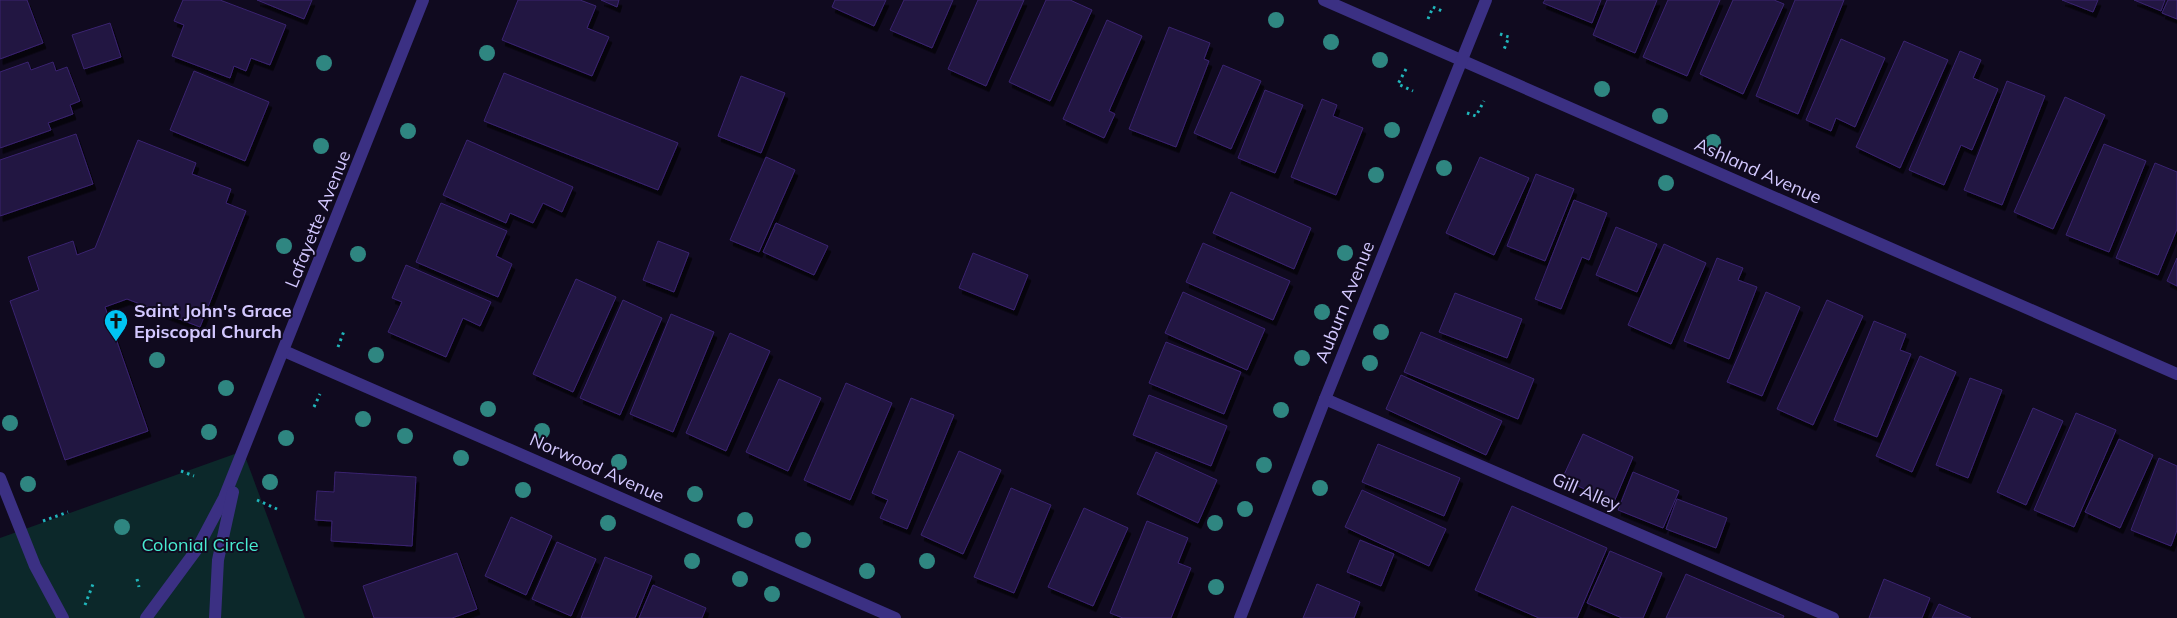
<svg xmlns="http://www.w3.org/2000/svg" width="2177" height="618" font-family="Mulish,sans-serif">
	<defs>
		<filter id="shadow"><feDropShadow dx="3" dy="5.5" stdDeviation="0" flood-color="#0009"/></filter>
	</defs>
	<rect width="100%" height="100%" fill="#100a1f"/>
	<polygon fill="#0c282a" points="243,451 305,618 0,618 0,538"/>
	<g fill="#221442" stroke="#3a2470" filter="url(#shadow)">
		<polygon points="0,0 27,0 43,43 0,59"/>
		<polygon points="183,0 220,0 286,25 270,65 251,58 246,71 234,66 230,78 172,56 184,25 174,21"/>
		<polygon points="257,0 312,0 304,19"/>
		<polygon points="518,0 580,0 596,6 587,28 609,37 592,76 502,40"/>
		<polygon points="601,0 619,0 617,7"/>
		<polygon points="835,0 886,0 874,26 832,7"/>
		<polygon points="904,0 953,0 932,48 890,30"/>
		<polygon points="978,0 1024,0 986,86 948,69"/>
		<polygon points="1046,0 1070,0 1092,10 1050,101 1009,82"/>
		<polygon points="1545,0 1601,0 1592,23 1543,3"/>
		<polygon points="1607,0 1657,0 1635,53 1593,35"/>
		<polygon points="1668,0 1720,0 1687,76 1643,57"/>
		<polygon points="1733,0 1774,0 1784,4 1743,94 1700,74"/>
		<polygon points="1795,0 1844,0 1798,114 1756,96"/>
		<polygon points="2062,0 2098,0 2093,12"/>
		<polygon points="2134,0 2165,0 2161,11"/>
		<polygon points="2168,0 2177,0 2177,19 2162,13"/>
		<polygon points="1107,20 1142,36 1109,111 1115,114 1104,138 1063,119"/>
		<polygon points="110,23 121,57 84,69 72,35"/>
		<polygon points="1169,27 1210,43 1204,59 1209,61 1176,147 1129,129"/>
		<polygon points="1841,39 1885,58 1855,127 1836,118 1831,131 1806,120"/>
		<polygon points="1904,41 1948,60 1900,168 1856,147"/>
		<polygon points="1960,51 1981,60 1973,78 1998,89 1972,150 1961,145 1944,185 1909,170"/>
		<polygon points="28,62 31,70 53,62 56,71 67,67 80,101 70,105 73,114 48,123 51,130 0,148 0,72"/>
		<polygon points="1223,65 1261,81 1231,149 1194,133"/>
		<polygon points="194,71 269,102 245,161 170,130"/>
		<polygon points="504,73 678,143 658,190 484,121"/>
		<polygon points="741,76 785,93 761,153 718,136"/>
		<polygon points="2007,81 2045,96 2002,205 1964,190"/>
		<polygon points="1265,90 1303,105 1275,173 1238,158"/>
		<polygon points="2065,97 2105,115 2053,229 2014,212"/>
		<polygon points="1322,99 1337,105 1333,116 1363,128 1336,195 1291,177"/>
		<polygon points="76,134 93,184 0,216 0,160"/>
		<polygon points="138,140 196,163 192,174 231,189 226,203 246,211 200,327 127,299 105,307 148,431 65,460 10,301 39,290 28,257 73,241 77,255 95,248"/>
		<polygon points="467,140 573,187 562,212 543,203 533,223 510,213 506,223 443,195"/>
		<polygon points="2104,144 2146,161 2109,252 2066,235"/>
		<polygon points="766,157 795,170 759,252 730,240"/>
		<polygon points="1480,157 1529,178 1494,255 1446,233"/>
		<polygon points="2155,163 2177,172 2177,229 2158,275 2116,258"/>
		<polygon points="1536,174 1574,189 1545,261 1507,246"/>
		<polygon points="1231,192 1311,228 1294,269 1213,233"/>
		<polygon points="1574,200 1607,213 1589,260 1582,257 1561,309 1535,299"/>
		<polygon points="441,203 507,231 496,256 512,264 498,297 416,262"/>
		<polygon points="776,223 828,246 814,275 763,252"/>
		<polygon points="1616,227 1657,244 1637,292 1596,275"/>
		<polygon points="658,241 689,253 674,292 643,280"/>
		<polygon points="1203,243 1290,281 1273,320 1186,282"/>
		<polygon points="1664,244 1706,263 1671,344 1628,325"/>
		<polygon points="973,253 1028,275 1014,310 959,288"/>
		<polygon points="1717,258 1743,268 1738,280 1757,287 1729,359 1684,341"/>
		<polygon points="2177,258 2177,286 2167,281"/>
		<polygon points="406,265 491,302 480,326 463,318 446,357 388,332 402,302 392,298"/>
		<polygon points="576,279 616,297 573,392 533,374"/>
		<polygon points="1183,292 1265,329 1247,370 1165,333"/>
		<polygon points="1766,292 1800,307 1762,396 1727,382"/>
		<polygon points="1455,293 1522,319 1507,358 1439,332"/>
		<polygon points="623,300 662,318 620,415 580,398"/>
		<polygon points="1827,300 1863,316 1813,425 1777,409"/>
		<polygon points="671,314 714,332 673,432 630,414"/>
		<polygon points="1874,321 1906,334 1900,350 1911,354 1877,437 1834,420"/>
		<polygon points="1421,332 1534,379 1518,419 1404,372"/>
		<polygon points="730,333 770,351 726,451 686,433"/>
		<polygon points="1166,342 1241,372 1224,414 1149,383"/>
		<polygon points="1920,356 1956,372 1912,472 1876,456"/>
		<polygon points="1401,375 1502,421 1486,455 1386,409"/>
		<polygon points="1970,378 2002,390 1968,478 1936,465"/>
		<polygon points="779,379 821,398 788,471 746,452"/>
		<polygon points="846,383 892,403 850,500 804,480"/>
		<polygon points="1149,395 1227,426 1211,466 1133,435"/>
		<polygon points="911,398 954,415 907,529 880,518 888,500 872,493"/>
		<polygon points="2033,408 2063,421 2026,505 1997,492"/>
		<polygon points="2076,413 2116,430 2074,527 2034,510"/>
		<polygon points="1583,434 1633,457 1614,502 1562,479"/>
		<polygon points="2119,439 2153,455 2120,528 2085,512"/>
		<polygon points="1378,444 1460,478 1444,516 1362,482"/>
		<polygon points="959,451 1001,470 963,554 921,535"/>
		<polygon points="1156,452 1217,480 1198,523 1137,494"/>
		<polygon points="2159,458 2177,466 2177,530 2171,546 2131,530"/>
		<polygon points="335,472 416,477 412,546 331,541 332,521 315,520 317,491 334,492"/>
		<polygon points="1633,472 1679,491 1663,528 1618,510"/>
		<polygon points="1011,488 1051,505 1014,593 974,577"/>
		<polygon points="1362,490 1446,529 1429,566 1345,527"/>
		<polygon points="1677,499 1727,518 1716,548 1666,529"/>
		<polygon points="1512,506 1607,548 1577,618 1539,618 1475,590"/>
		<polygon points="1084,508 1128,528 1093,606 1048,587"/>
		<polygon points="511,517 552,536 526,595 485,576"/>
		<polygon points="1147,521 1188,538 1178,563 1191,568 1171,618 1123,618 1110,613"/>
		<polygon points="1360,540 1394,554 1381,586 1347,572"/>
		<polygon points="557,542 596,559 571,616 532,599"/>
		<polygon points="1610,551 1662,573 1643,618 1622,618 1587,603"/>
		<polygon points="457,553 477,609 452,618 374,618 363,586"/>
		<polygon points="605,557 652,576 635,618 581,618"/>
		<polygon points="1686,574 1784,616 1783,618 1666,618"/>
		<polygon points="1884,579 1930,598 1922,618 1869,618"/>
		<polygon points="1317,584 1360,602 1354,618 1303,618"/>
		<polygon points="653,585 706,608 702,618 639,618"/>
		<polygon points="1939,604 1971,618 1932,618"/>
	</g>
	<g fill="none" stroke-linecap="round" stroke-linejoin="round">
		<g stroke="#20b6bb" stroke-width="3" stroke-dasharray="2.5 4" stroke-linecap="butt">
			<polyline points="1428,19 1433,7 1444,12"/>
			<polyline points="1500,34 1509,37 1503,52"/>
			<polyline points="1406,69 1398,84 1413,91"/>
			<polyline points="1467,113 1476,116 1484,101"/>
			<polyline points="338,347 344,331"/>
			<polyline points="314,407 320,394"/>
			<polyline points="181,471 194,476"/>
			<polyline points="257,500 277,509"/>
			<polyline points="43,521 68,512"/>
			<polyline points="137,579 139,587"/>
			<polyline points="85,605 93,584"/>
		</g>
		<polyline stroke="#3b3083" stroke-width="12" points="1325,399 1833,618"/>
		<g stroke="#3b3083" stroke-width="12">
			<polyline points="1324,0 2177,374"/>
			<polyline points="284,351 895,618"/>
			<polyline points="146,618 197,549 224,498 423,0"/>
			<polyline points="215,618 218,560 233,492"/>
			<polyline points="1240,618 1325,399 1486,0"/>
		</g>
		<polyline stroke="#3b3083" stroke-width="12" points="0,478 35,566 63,618"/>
	</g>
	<g fill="#2f8681">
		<circle cx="1276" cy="20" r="8"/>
		<circle cx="1331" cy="42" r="8"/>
		<circle cx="487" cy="53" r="8"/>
		<circle cx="1380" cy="60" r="8"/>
		<circle cx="324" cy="63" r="8"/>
		<circle cx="1602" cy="89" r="8"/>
		<circle cx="1660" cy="116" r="8"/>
		<circle cx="1392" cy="130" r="8"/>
		<circle cx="408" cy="131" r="8"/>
		<circle cx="1713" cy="142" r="8"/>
		<circle cx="321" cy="146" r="8"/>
		<circle cx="1444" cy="168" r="8"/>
		<circle cx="1376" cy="175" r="8"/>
		<circle cx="1666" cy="183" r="8"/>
		<circle cx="284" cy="246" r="8"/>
		<circle cx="1345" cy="253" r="8"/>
		<circle cx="358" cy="254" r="8"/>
		<circle cx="1322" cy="312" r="8"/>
		<circle cx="1381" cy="332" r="8"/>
		<circle cx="376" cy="355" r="8"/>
		<circle cx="1302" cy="358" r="8"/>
		<circle cx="157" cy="360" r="8"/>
		<circle cx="1370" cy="363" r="8"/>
		<circle cx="226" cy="388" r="8"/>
		<circle cx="488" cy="409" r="8"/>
		<circle cx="1281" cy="410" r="8"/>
		<circle cx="363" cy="419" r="8"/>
		<circle cx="10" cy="423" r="8"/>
		<circle cx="542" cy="431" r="8"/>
		<circle cx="209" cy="432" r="8"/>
		<circle cx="405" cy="436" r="8"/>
		<circle cx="286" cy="438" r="8"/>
		<circle cx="461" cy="458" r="8"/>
		<circle cx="619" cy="462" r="8"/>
		<circle cx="1264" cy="465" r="8"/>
		<circle cx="270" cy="482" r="8"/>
		<circle cx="28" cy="484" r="8"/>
		<circle cx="1320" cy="488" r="8"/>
		<circle cx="523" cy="490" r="8"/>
		<circle cx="695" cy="494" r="8"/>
		<circle cx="1245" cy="509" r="8"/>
		<circle cx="745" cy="520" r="8"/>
		<circle cx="608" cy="523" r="8"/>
		<circle cx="1215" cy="523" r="8"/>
		<circle cx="122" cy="527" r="8"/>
		<circle cx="803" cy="540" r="8"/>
		<circle cx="692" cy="561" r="8"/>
		<circle cx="927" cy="561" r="8"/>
		<circle cx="867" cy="571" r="8"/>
		<circle cx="740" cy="579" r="8"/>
		<circle cx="1216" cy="587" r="8"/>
		<circle cx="772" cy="594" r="8"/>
	</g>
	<defs>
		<g id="church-pin" transform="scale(1.25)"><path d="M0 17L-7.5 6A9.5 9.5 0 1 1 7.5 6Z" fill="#00c4f3" stroke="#100a1f"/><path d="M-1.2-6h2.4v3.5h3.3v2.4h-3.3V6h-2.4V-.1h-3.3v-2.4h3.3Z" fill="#111"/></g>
	</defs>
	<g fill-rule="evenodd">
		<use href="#church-pin" x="116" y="321"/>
	</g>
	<g text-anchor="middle" stroke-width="4" stroke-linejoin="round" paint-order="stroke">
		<g font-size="18" fill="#d3c8ff" stroke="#100a1f">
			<text transform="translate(1758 171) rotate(24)" y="6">Ashland Avenue</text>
			<text transform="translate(318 219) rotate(-68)" y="6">Lafayette Avenue</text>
			<text transform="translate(1345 302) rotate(-68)" y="6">Auburn Avenue</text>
			<text transform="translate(597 468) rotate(24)" y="6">Norwood Avenue</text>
			<text transform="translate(1586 492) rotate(23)" y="6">Gill Alley</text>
		</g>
		<g font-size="18" font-weight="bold" fill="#d3c8ff" stroke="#100a1f" text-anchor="start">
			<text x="134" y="317">Saint John's Grace<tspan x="134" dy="21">Episcopal Church</tspan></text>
		</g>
		<g font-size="18" fill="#48ebd1" stroke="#100a1f">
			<text x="200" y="551">Colonial Circle</text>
		</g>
	</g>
</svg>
